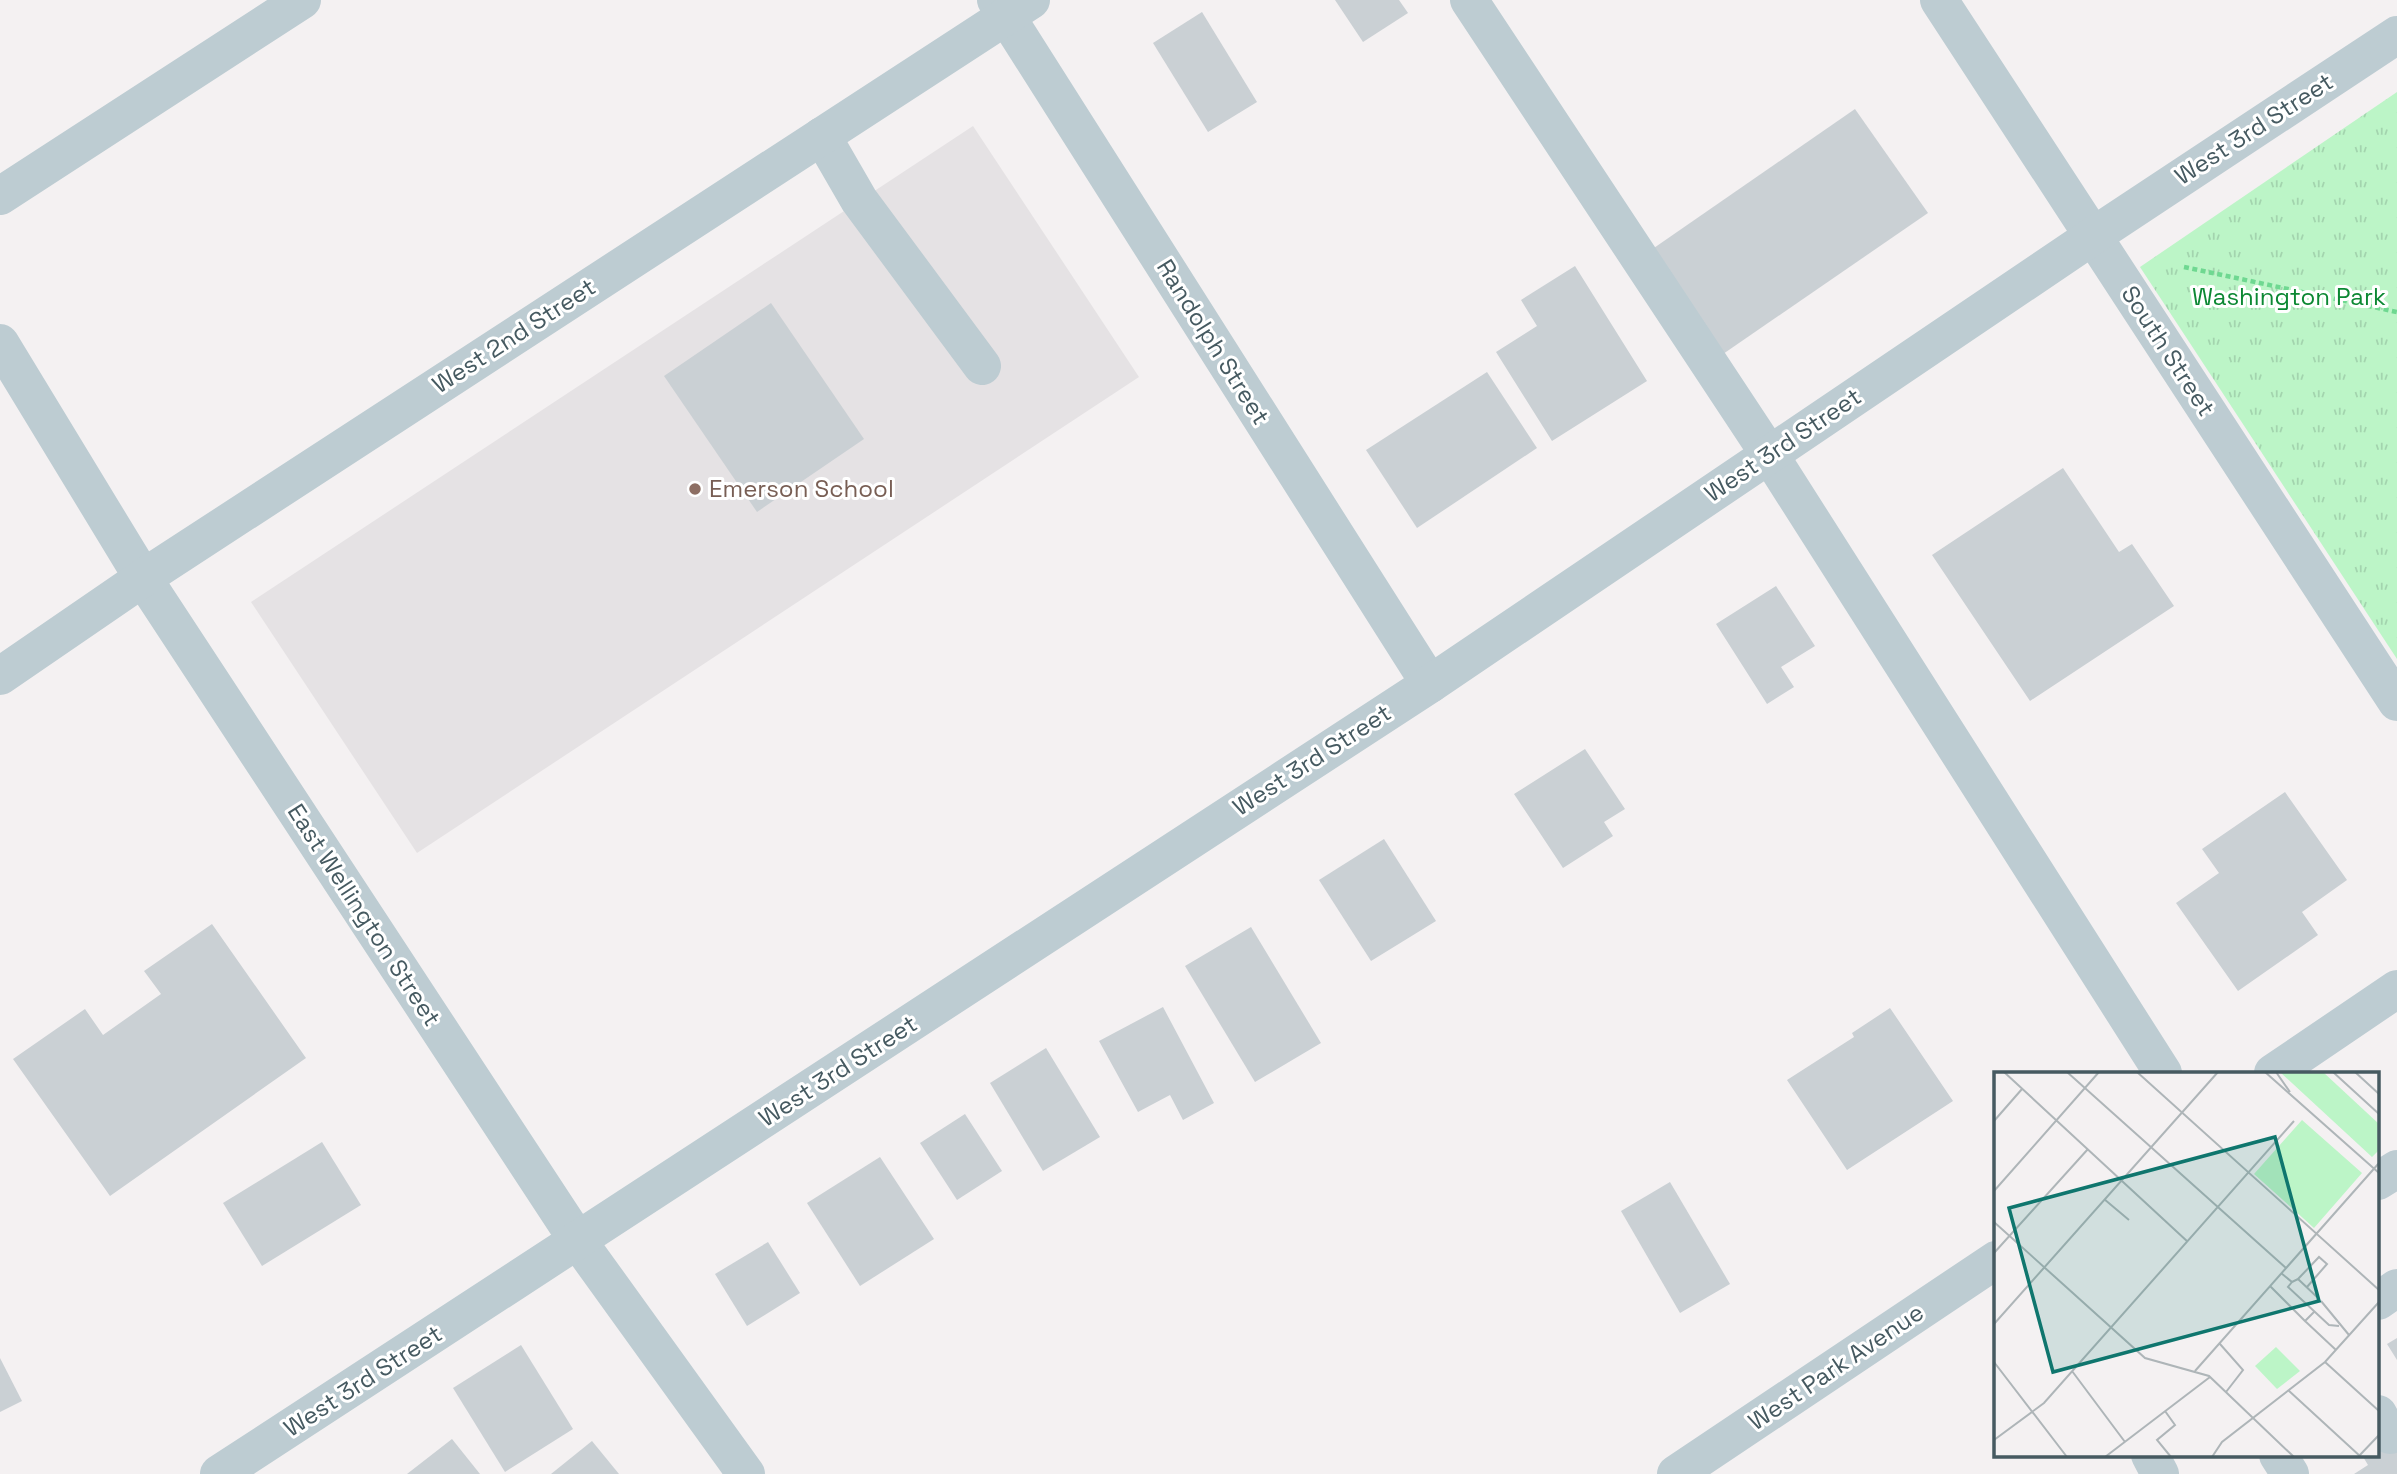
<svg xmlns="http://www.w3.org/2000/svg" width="2397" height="1474" font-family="'Space Grotesk',sans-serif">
	<defs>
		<pattern id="grass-tufts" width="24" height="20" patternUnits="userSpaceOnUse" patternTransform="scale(1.75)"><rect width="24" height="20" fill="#bcf5c7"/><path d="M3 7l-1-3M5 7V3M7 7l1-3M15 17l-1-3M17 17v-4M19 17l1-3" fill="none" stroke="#a3d4ae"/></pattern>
	</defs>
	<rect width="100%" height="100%" fill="#f4f1f2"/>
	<polygon fill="#e5e2e4" points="973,126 1139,377 417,853 251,602"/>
	<polygon fill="url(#grass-tufts)" points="2397,92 2397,659 2140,267"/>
	<g fill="#cad0d4">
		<polygon points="1335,0 1399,0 1408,13 1363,42"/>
		<polygon points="1202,12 1257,102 1208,132 1153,43"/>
		<polygon points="1855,109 1928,213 1710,363 1638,259"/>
		<polygon points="1575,266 1647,381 1552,441 1496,352 1537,326 1521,300"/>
		<polygon points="771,303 864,439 757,512 664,376"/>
		<polygon points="1487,372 1537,448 1417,528 1366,450"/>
		<polygon points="2063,468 2119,552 2132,544 2174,606 2030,701 1932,555"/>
		<polygon points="1776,586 1815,646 1781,667 1794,687 1767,704 1716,624"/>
		<polygon points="1585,749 1625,809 1604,822 1613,836 1563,868 1514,794"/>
		<polygon points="2285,792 2347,880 2302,912 2318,935 2238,991 2176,903 2219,873 2202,849"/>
		<polygon points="1384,839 1436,921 1371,961 1319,880"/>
		<polygon points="212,924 306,1058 110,1196 13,1059 85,1009 103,1035 161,994 144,971"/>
		<polygon points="1251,927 1321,1043 1255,1082 1185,966"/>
		<polygon points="1163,1007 1214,1103 1183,1120 1170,1095 1138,1112 1099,1041"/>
		<polygon points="1890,1008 1953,1101 1847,1170 1787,1080 1854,1037 1852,1033"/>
		<polygon points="1046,1048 1100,1137 1043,1171 990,1083"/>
		<polygon points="965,1114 1002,1171 957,1200 920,1143"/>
		<polygon points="322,1142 361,1205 262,1266 223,1203"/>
		<polygon points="880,1157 934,1239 860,1286 807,1203"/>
		<polygon points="1670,1182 1730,1284 1680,1313 1621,1211"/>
		<polygon points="768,1242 800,1293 747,1326 715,1274"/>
		<polygon points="2397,1338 2397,1360 2387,1344"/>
		<polygon points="521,1345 573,1429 505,1472 453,1388"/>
		<polygon points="0,1358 22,1401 0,1412"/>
		<polygon points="2397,1430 2397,1474 2354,1474 2368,1465 2362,1455 2378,1455 2378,1443"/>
		<polygon points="452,1439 480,1474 407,1474"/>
		<polygon points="592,1441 619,1474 551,1474"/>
	</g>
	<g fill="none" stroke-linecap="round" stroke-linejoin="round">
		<polyline stroke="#6fd891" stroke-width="4.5" stroke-dasharray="5 3.5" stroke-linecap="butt" points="2184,267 2397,312"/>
		<g stroke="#bdccd2" stroke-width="38">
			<polyline points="996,0 1430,684"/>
			<polyline points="1469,0 1769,454 2163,1073"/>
			<polyline points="1939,0 2397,702"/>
			<polyline points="822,136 859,200 982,366"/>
			<polyline points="0,196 302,0"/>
			<polyline points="0,343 143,578 578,1241 746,1474"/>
			<polyline points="0,676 143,578 1031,0"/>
			<polyline points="2273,1073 2397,989"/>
			<polyline points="2378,1181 2397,1169"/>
			<polyline points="2378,1301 2397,1288"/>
			<polyline points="2378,1414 2390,1435"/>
			<polyline points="2150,1455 2160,1474"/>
			<polyline points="2278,1455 2290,1474"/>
			<polyline points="219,1474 1430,684 2093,236 2397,35"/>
			<polyline points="1676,1474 1996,1260"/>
		</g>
	</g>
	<circle fill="#8d6e63" stroke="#fff" stroke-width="2.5" cx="695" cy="489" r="7"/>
	<g text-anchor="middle" stroke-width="6" stroke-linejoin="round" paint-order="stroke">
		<g font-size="24" fill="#465a61" stroke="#fff">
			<text transform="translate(2254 129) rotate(-33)" y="8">West 3rd Street</text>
			<text transform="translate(514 336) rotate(-33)" y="8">West 2nd Street</text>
			<text transform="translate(1213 342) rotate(58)" y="8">Randolph Street</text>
			<text transform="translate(2168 351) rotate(57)" y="8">South Street</text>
			<text transform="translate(1783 445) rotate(-34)" y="8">West 3rd Street</text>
			<text transform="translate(1312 760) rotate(-33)" y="8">West 3rd Street</text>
			<text transform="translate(364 915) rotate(57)" y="8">East Wellington Street</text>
			<text transform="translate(838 1071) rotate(-33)" y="8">West 3rd Street</text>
			<text transform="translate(1836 1367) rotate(-34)" y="8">West Park Avenue</text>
			<text transform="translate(363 1381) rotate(-33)" y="8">West 3rd Street</text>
		</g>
		<g font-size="24" fill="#0c8833" stroke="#fff">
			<text x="2289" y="305">Washington Park</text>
		</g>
		<g font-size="24" fill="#785e54" stroke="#fff" text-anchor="start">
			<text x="709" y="497">Emerson School</text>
		</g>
	</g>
	<g transform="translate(1994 1072)">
		<rect width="385" height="385" fill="#f4f1f2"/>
		<path d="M286 0H329L385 52V78L378 85ZM308 48 368 101 320 156 260 102Z" fill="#bcf5c7"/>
		<path d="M282 275 306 299 283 317 261 294Z" fill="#bcf5c7"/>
		<path fill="none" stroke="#aeb5b8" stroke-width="2" d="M10 0 194 170M73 0 292 196M143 0 385 218M271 0 385 101M282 0 296 20M339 0 385 42M361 0 385 22M0 49 28 17M0 119 105 0M110 127 135 148M0 150 151 286 215 304 300 385M0 181 94 77M287 201 298 210 304 207 323 225M304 207 325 185 333 192 313 215M298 210 294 215 335 253 345 254M276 214 311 249 321 239M327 229 355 263M311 249 342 278M0 252 224 0M226 272 249 298 232 320M0 290 73 385M331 290 385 339M78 299 131 370M201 299 385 91M294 318 367 385M171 339 181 353 163 368 177 385M0 368 50 331 300 49M111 385 216 305M218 385 228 370 331 290 385 230M364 385 385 363"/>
		<path fill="#0f766e" fill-opacity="0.15" stroke="#0f766e" stroke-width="3.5" d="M281 65 325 229 59 300 15 136Z"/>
		<rect width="385" height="385" fill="none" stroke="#465a61" stroke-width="3.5"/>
	</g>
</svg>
